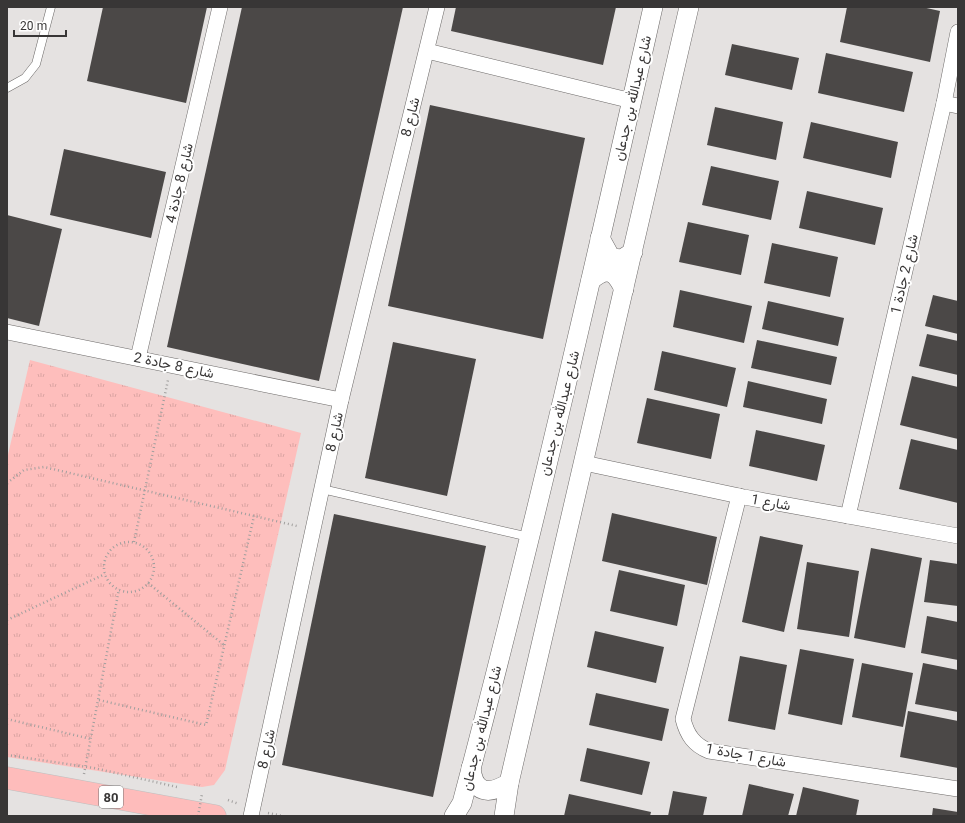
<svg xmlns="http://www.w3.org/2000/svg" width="965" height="823" font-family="Georgia,Vazirmatn,serif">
	<defs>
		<pattern id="grass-tufts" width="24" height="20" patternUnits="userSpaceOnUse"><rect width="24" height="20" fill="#febebc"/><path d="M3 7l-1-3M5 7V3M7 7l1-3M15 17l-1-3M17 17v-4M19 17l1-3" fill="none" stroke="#daa4a2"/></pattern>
	</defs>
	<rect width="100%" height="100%" fill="#e5e2e1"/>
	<polygon fill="url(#grass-tufts)" points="30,360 301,433 225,770 214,785 202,787 7,757 7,459"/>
	<g fill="#4b4847">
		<polygon points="103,7 207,7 186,103 87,81"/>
		<polygon points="242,7 403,7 319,381 167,347"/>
		<polygon points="456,7 616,7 603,65 451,31"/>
		<polygon points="847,7 922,7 940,11 930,62 840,42"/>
		<polygon points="732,44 799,58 792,90 725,75"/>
		<polygon points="826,53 913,72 904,112 818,93"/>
		<polygon points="430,105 585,138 543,339 388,306"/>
		<polygon points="715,107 783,122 776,160 707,145"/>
		<polygon points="811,122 898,142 891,178 803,158"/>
		<polygon points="64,149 166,172 151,238 50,215"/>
		<polygon points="711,166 779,181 771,220 702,205"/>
		<polygon points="807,191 883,208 875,245 799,228"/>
		<polygon points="7,215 62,229 39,326 7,318"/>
		<polygon points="688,222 749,235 741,275 679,262"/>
		<polygon points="772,243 838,257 830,297 764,283"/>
		<polygon points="680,290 752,306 744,343 673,327"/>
		<polygon points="933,295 958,301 958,334 925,326"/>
		<polygon points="768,301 844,318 838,346 762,329"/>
		<polygon points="927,334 958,341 958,375 919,366"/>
		<polygon points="757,340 837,357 831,385 751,368"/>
		<polygon points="393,342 476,359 447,496 365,478"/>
		<polygon points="662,351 736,368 727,407 654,390"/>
		<polygon points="912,376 958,387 958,439 900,425"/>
		<polygon points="748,381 827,399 822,424 743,407"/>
		<polygon points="647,398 720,414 711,459 637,443"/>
		<polygon points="756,430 825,445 817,481 749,466"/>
		<polygon points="911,439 958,450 958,503 899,489"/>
		<polygon points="612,513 717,537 707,585 602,561"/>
		<polygon points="334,514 486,546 433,797 282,765"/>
		<polygon points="760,536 803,545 784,632 742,622"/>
		<polygon points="871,548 922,558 905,648 854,638"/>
		<polygon points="930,560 958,564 958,606 924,602"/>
		<polygon points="807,562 859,571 849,637 797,629"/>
		<polygon points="619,570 685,585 677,626 610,611"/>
		<polygon points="927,616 958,622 958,660 921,653"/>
		<polygon points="595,631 664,647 656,683 587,667"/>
		<polygon points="800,649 854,659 842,725 788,714"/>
		<polygon points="740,656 787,665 775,730 728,721"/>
		<polygon points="862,663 913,673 903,727 852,717"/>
		<polygon points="923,663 958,670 958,712 915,704"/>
		<polygon points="596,693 669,709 662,741 589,725"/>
		<polygon points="908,711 958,721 958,768 900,757"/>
		<polygon points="587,748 650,762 642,795 580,781"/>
		<polygon points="749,784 794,794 788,816 742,816"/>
		<polygon points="803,787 859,800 856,816 796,816"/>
		<polygon points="673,791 707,797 703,816 668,816"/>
		<polygon points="569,794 651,812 650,816 564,816"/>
		<polygon points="933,808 958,812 958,816 932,816"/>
	</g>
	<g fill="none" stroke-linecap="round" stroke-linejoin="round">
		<g stroke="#6d6a69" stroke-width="9">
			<g id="service">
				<polyline points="7,88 25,78 36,64 51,7"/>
				<polyline points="322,489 529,537"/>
			</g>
		</g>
		<g stroke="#6d6a69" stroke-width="16">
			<g id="minor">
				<polyline points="427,51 632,101"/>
				<polyline points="944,103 958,106"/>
				<polyline points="7,332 341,400"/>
				<polyline points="138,358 220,7"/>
				<polyline points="584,463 744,497 958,536"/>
				<path d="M739 496 683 719C687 735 694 745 709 751L958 789"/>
				<polyline points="848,516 944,103 958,32"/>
				<polyline points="251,816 341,400 437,7"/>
			</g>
		</g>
		<g stroke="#6d6a69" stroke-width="20">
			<g id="tertiary">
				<polyline points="600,238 611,258 622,259 633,252"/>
				<path d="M591 280C608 266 615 271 624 289"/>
				<path d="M471 768C474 794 489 795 509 783"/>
				<path d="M454 816 462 803C532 539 593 273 653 7"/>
				<polyline points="504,816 509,783 689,7"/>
			</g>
		</g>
		<g stroke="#bfbfbf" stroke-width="23">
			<polyline id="trunk" points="7,778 215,816"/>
		</g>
		<g stroke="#a19f9e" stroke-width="2.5" stroke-dasharray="1 3" stroke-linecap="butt">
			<polyline points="7,483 24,470 44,467 297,526"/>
			<polyline points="134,542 168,380"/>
			<circle cx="129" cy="567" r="25"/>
			<polyline points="148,583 224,645"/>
			<polyline points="7,620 105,574"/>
			<polyline points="99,700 206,725 254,516"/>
			<polyline points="7,719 91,739"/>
			<polyline points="7,755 94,768 177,787"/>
			<polyline points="84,774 119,589"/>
			<polyline points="228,800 239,804"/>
			<polyline points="268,813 283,816"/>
		</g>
		<use href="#service" stroke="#fff" stroke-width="8"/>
		<use href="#minor" stroke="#fff" stroke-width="15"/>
		<use href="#tertiary" stroke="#fff" stroke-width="19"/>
		<use href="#trunk" stroke="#febcbb" stroke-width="22"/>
		<polyline stroke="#a19f9e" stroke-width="2.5" stroke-dasharray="1 3" stroke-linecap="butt" points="198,816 202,794"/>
	</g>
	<g text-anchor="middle" stroke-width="4" stroke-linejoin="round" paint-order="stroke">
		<rect fill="#fff" stroke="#747272" stroke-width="1" x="99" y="786" width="24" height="22" rx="3"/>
		<g font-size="13" font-weight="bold" fill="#383636">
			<text x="111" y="802">80</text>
		</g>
		<g font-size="14" fill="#383636" stroke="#fff">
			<text transform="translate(632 98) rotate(-77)" y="5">شارع عبدالله بن جدعان</text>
			<text transform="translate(410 117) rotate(-76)" y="5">شارع 8</text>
			<text transform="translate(179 183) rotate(-77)" y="5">شارع 8 جادة 4</text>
			<text transform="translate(904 274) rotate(-77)" y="5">شارع 2 جادة 1</text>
			<text transform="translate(174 365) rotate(12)" y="5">شارع 8 جادة 2</text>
			<text transform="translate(559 413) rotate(-76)" y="5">شارع عبدالله بن جدعان</text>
			<text transform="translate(334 432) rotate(-78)" y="5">شارع 8</text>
			<text transform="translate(771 502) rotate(10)" y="5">شارع 1</text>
			<text transform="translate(481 728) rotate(-76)" y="5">شارع عبدالله بن جدعان</text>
			<text transform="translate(266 749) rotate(-78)" y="5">شارع 8</text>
			<text transform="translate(746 755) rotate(10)" y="5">شارع 1 جادة 1</text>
		</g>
	</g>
	<rect width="965" height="823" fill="none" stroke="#383636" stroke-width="16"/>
	<path d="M14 30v6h52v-6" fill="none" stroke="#383636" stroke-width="2"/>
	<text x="20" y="30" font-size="12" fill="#383636" stroke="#ffffff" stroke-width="3" paint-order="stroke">20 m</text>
</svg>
